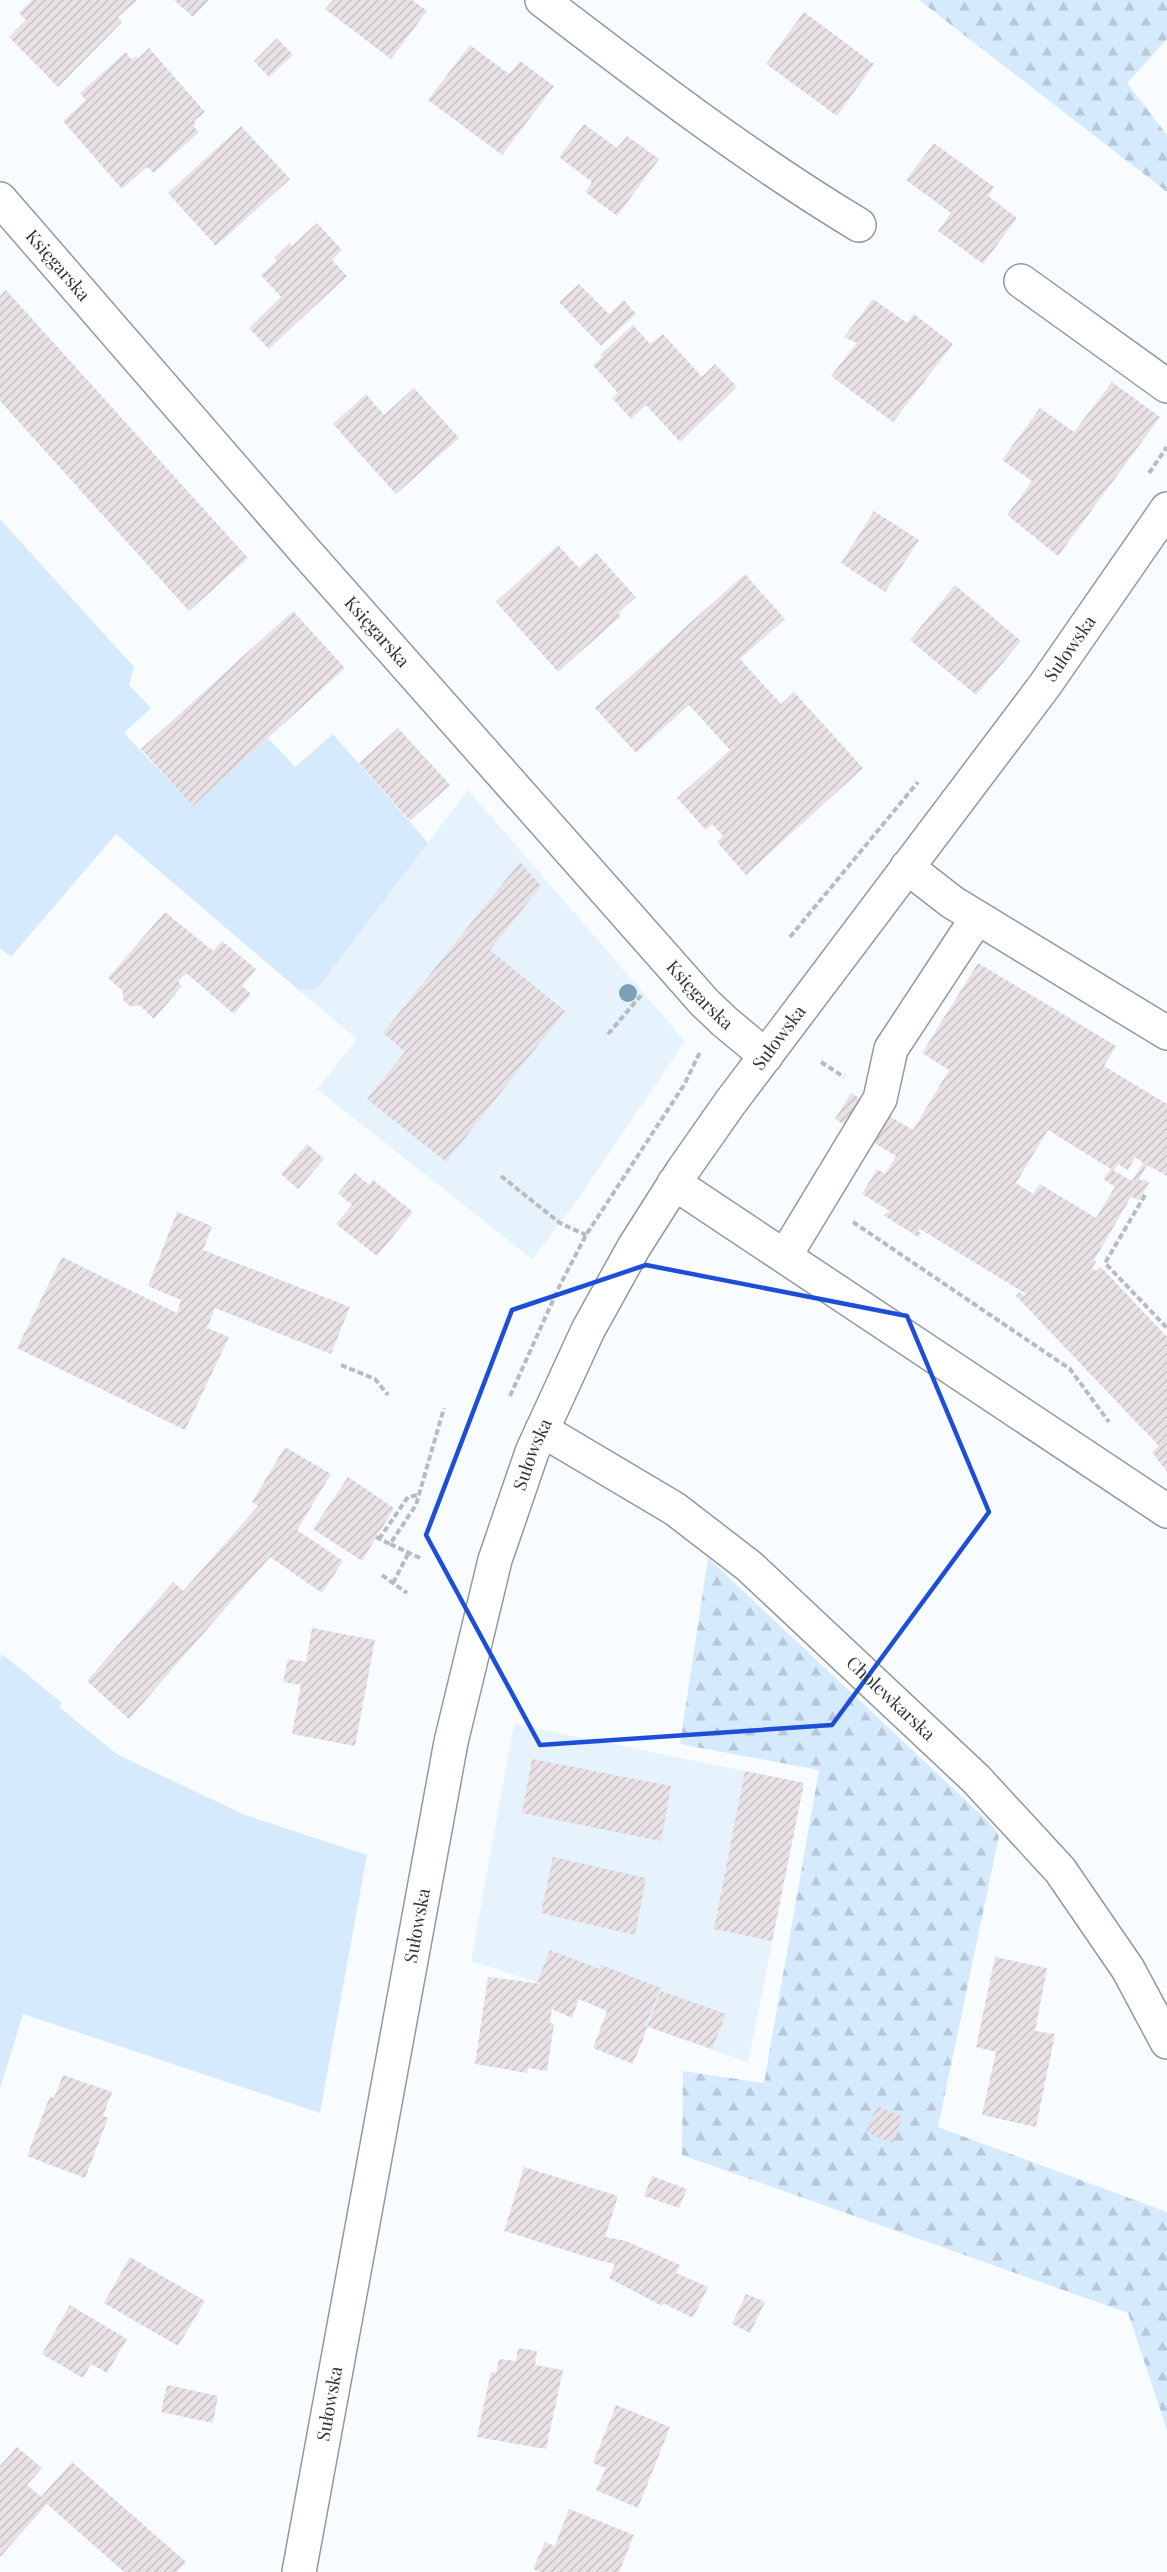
<svg xmlns="http://www.w3.org/2000/svg" width="1167" height="2572" font-family="'Playfair Display',serif">
	<defs>
		<pattern id="forest-firs" width="22" height="20" patternUnits="userSpaceOnUse" patternTransform="scale(1.5)"><rect width="22" height="20" fill="#d5eafd"/><path d="M5 1l3.5 6h-7zM16 11l3.5 6h-7z" fill="#b7c9d9"/></pattern>
		<pattern id="building-hatch" width="6" height="6" patternUnits="userSpaceOnUse" patternTransform="scale(1.5)"><rect width="6" height="6" fill="#e8e1e5"/><path d="M-1 1l2-2M0 6l6-6M5 7l2-2" fill="none" stroke="#c7c2c5"/></pattern>
	</defs>
	<rect width="100%" height="100%" fill="#f8fcff"/>
	<g fill="#e6f2fc">
		<polygon points="468,790 685,1041 574,1205 532,1259 317,1089 357,1039 300,991 318,988"/>
		<polygon points="514,1724 804,1783 748,2062 645,2026 543,1984 471,1961"/>
	</g>
	<g fill="#d5eafd">
		<polygon points="0,519 134,667 129,685 151,708 124,733 193,806 268,738 295,767 333,734 428,843 318,988 300,991 116,834 11,957 0,948"/>
		<polygon points="2,1654 62,1703 59,1707 118,1755 245,1815 367,1855 320,2113 23,2014 0,2088 0,1660"/>
	</g>
	<g fill="url(#forest-firs)">
		<polygon points="919,0 1167,0 1167,39 1127,83 1167,135 1167,192"/>
		<polygon points="708,1558 990,1823 999,1836 938,2127 1167,2212 1167,2430 1128,2313 682,2155 683,2071 764,2083 819,1770 680,1744"/>
	</g>
	<g fill="url(#building-hatch)" fill-rule="evenodd">
		<polygon points="32,0 137,0 118,17 122,22 58,87 9,37 26,20 19,13"/>
		<polygon points="174,0 209,0 193,17"/>
		<polygon points="333,0 412,0 427,11 391,59 325,9"/>
		<polygon points="804,12 874,64 837,116 766,64"/>
		<polygon points="277,38 293,55 269,77 254,61"/>
		<polygon points="470,45 509,74 520,61 554,86 502,155 428,100"/>
		<polygon points="149,48 205,112 194,121 196,124 193,126 199,132 154,173 147,167 122,189 63,121 86,100 80,93 126,52 132,60 136,56 138,59"/>
		<polygon points="584,124 617,148 627,136 659,159 617,216 585,192 592,182 559,157"/>
		<polygon points="241,126 290,179 216,246 168,193"/>
		<polygon points="934,143 994,187 988,196 1017,218 983,264 938,231 951,213 906,180"/>
		<polygon points="317,223 342,250 332,260 347,276 269,349 249,328 281,297 261,275 277,261 274,258 289,243 292,246"/>
		<polygon points="579,284 609,314 624,300 636,314 601,346 559,302"/>
		<polygon points="6,290 248,558 189,611 0,401 0,296"/>
		<polygon points="873,299 907,323 914,314 953,344 893,422 831,376 857,343 844,337"/>
		<polygon points="633,325 650,344 663,334 702,377 715,364 737,387 680,442 646,405 631,419 612,398 618,393 593,365 603,356 600,355"/>
		<polygon points="1112,382 1160,417 1058,556 1007,515 1032,481 1002,460 1040,408 1074,432"/>
		<polygon points="414,388 459,438 396,494 333,424 366,394 384,415"/>
		<polygon points="874,511 919,540 885,592 841,563"/>
		<polygon points="558,545 579,568 596,553 636,597 618,613 621,616 558,672 496,602"/>
		<polygon points="745,574 785,619 740,659 781,704 794,692 863,768 746,875 717,842 723,836 712,824 706,830 677,798 730,750 689,705 636,753 595,708"/>
		<polygon points="955,585 1021,641 976,695 910,640"/>
		<polygon points="293,611 345,668 193,806 141,749"/>
		<polygon points="398,728 450,785 410,821 359,763"/>
		<polygon points="520,862 541,886 490,950 565,1011 446,1162 367,1099 405,1052 383,1033"/>
		<polygon points="165,912 213,951 222,941 256,969 242,986 251,994 234,1014 186,973 178,982 182,986 154,1019 139,1005 131,1007 123,1000 123,991 108,978"/>
		<path d="M978 963 1116 1046 1104 1066 1167 1104V1176L1147 1165 1139 1179 1142 1181 1144 1179 1149 1183 1139 1200 1131 1197 1094 1260 1096 1262 1092 1268 1096 1271 1101 1267 1167 1337V1472L1152 1452 1159 1446 1016 1296 1020 1292 1024 1296 1026 1294 920 1229 918 1231 921 1233 918 1237 883 1215 890 1211 862 1194 877 1169 885 1174 896 1156 835 1119 851 1093 913 1130 949 1070 922 1053ZM1048 1130 1111 1169 1103 1179 1115 1187 1096 1218 1040 1184 1033 1194 1016 1183ZM1135 1157 1143 1163 1132 1181 1114 1171 1118 1164 1128 1170Z"/>
		<polygon points="307,1144 324,1159 298,1189 281,1174"/>
		<polygon points="355,1173 369,1185 373,1180 413,1212 377,1256 336,1224 352,1205 338,1193"/>
		<polygon points="177,1212 212,1226 203,1250 350,1307 331,1354 215,1308 207,1328 229,1337 185,1430 17,1348 62,1257 177,1313 181,1300 148,1286"/>
		<polygon points="285,1447 331,1474 297,1530 343,1561 322,1593 270,1557 129,1719 87,1681 173,1582 183,1591 258,1506 252,1502"/>
		<polygon points="348,1477 394,1508 362,1561 313,1529"/>
		<polygon points="312,1628 375,1640 355,1746 292,1734 301,1685 283,1682 288,1659 306,1662"/>
		<polygon points="532,1759 671,1786 661,1841 522,1813"/>
		<polygon points="745,1771 804,1783 772,1941 714,1929"/>
		<polygon points="553,1857 646,1878 635,1935 541,1913"/>
		<polygon points="550,1950 599,1969 601,1965 661,1988 645,2026 647,2027 661,1991 726,2014 712,2049 648,2027 633,2064 593,2048 607,2011 579,1999 572,2018 552,2009 550,2023 554,2024 547,2071 528,2068 527,2073 475,2064 488,1977 542,1984 537,1982"/>
		<polygon points="995,1957 1047,1968 1035,2031 1055,2034 1036,2127 982,2115 996,2052 976,2047"/>
		<polygon points="63,2075 112,2092 103,2116 108,2118 85,2178 27,2156 50,2096 54,2098"/>
		<polygon points="877,2106 903,2117 892,2143 866,2132"/>
		<polygon points="524,2167 618,2196 605,2237 626,2241 680,2265 676,2273 708,2287 693,2318 663,2303 662,2306 609,2278 615,2264 597,2260 504,2231"/>
		<polygon points="652,2176 687,2189 679,2208 644,2196"/>
		<polygon points="130,2257 205,2301 178,2346 104,2303"/>
		<polygon points="746,2294 765,2302 750,2333 732,2324"/>
		<polygon points="70,2305 127,2339 107,2373 91,2364 83,2378 42,2354"/>
		<polygon points="518,2348 537,2351 535,2365 563,2370 546,2449 477,2437 491,2372 496,2373 499,2359 516,2361"/>
		<polygon points="167,2385 218,2396 213,2423 161,2412"/>
		<polygon points="616,2405 670,2427 638,2508 596,2490 606,2468 593,2463"/>
		<polygon points="17,2447 42,2468 27,2485 41,2497 72,2462 186,2562 177,2572 124,2572 47,2504 0,2557 0,2466"/>
		<polygon points="569,2509 634,2535 619,2572 540,2572 533,2569 545,2542 555,2546"/>
	</g>
	<g fill="none" stroke-linecap="round" stroke-linejoin="round">
		<g stroke="#93989d" stroke-width="36">
			<g id="minor">
				<path d="M542 0C645 79 748 158 859 225"/>
				<path id="s1" d="M0 199 305 551 704 1002 725 1022 766 1056"/>
				<polyline points="1021,281 1167,386"/>
				<polyline points="907,867 952,902 1167,1033"/>
				<polyline points="674,1183 1167,1511"/>
				<polyline points="785,1256 880,1099 891,1049 977,918"/>
				<path id="s2" d="M542 1430 675 1509 749 1566 976 1779 1060 1870 1128 1969 1167 2042"/>
			</g>
		</g>
		<g stroke="#93989d" stroke-width="36">
			<g id="major">
				<path id="s3" d="M299 2572 451 1742 495 1560 532 1452 588 1330 634 1247 683 1170 730 1103 1045 685 1167 509"/>
			</g>
		</g>
		<g stroke="#b9bcbf" stroke-width="4" stroke-dasharray="6 3" stroke-linecap="butt">
			<polyline points="1149,473 1167,447"/>
			<polyline points="790,937 918,782"/>
			<polyline points="608,1034 643,993"/>
			<polyline points="821,1062 844,1077"/>
			<polyline points="501,1176 560,1223 586,1235"/>
			<polyline points="1145,1195 1105,1263 1167,1328"/>
			<polyline points="853,1222 1070,1369 1109,1422"/>
			<polyline points="341,1365 375,1379 388,1395"/>
			<polyline points="510,1396 559,1287 586,1235 684,1085 700,1052"/>
			<polyline points="376,1537 390,1544"/>
			<polyline points="379,1539 408,1497 418,1495"/>
			<polyline points="420,1558 390,1544 416,1505 444,1408"/>
			<polyline points="382,1575 407,1593"/>
			<polyline points="393,1583 408,1554"/>
		</g>
		<use href="#minor" stroke="#fff" stroke-width="33"/>
		<use href="#major" stroke="#fff" stroke-width="33"/>
	</g>
	<circle fill="#7da0b9" cx="628" cy="993" r="9"/>
	<path fill="none" stroke="#1d4ed8" stroke-width="4.5" stroke-linejoin="round" d="M646 1265 907 1316 989 1512 832 1725 540 1745 426 1535 512 1310Z"/>
	<g text-anchor="middle" stroke-width="6" stroke-linejoin="round" paint-order="stroke">
		<g font-size="18" fill="#323436" stroke="#f8fcff">
			<text dy="6" stroke="none"><textPath href="#s1" startOffset="88">Księgarska</textPath></text>
			<text dy="6" stroke="none"><textPath href="#s1" startOffset="574">Księgarska</textPath></text>
			<text dy="6" stroke="none"><textPath href="#s3" startOffset="2115">Sułowska</textPath></text>
			<text dy="6" stroke="none"><textPath href="#s1" startOffset="1060">Księgarska</textPath></text>
			<text dy="6" stroke="none"><textPath href="#s3" startOffset="1629">Sułowska</textPath></text>
			<text dy="6" stroke="none"><textPath href="#s3" startOffset="1143">Sułowska</textPath></text>
			<text dy="6" stroke="none"><textPath href="#s2" startOffset="442">Cholewkarska</textPath></text>
			<text dy="6" stroke="none"><textPath href="#s3" startOffset="657">Sułowska</textPath></text>
			<text dy="6" stroke="none"><textPath href="#s3" startOffset="171">Sułowska</textPath></text>
		</g>
	</g>
</svg>
